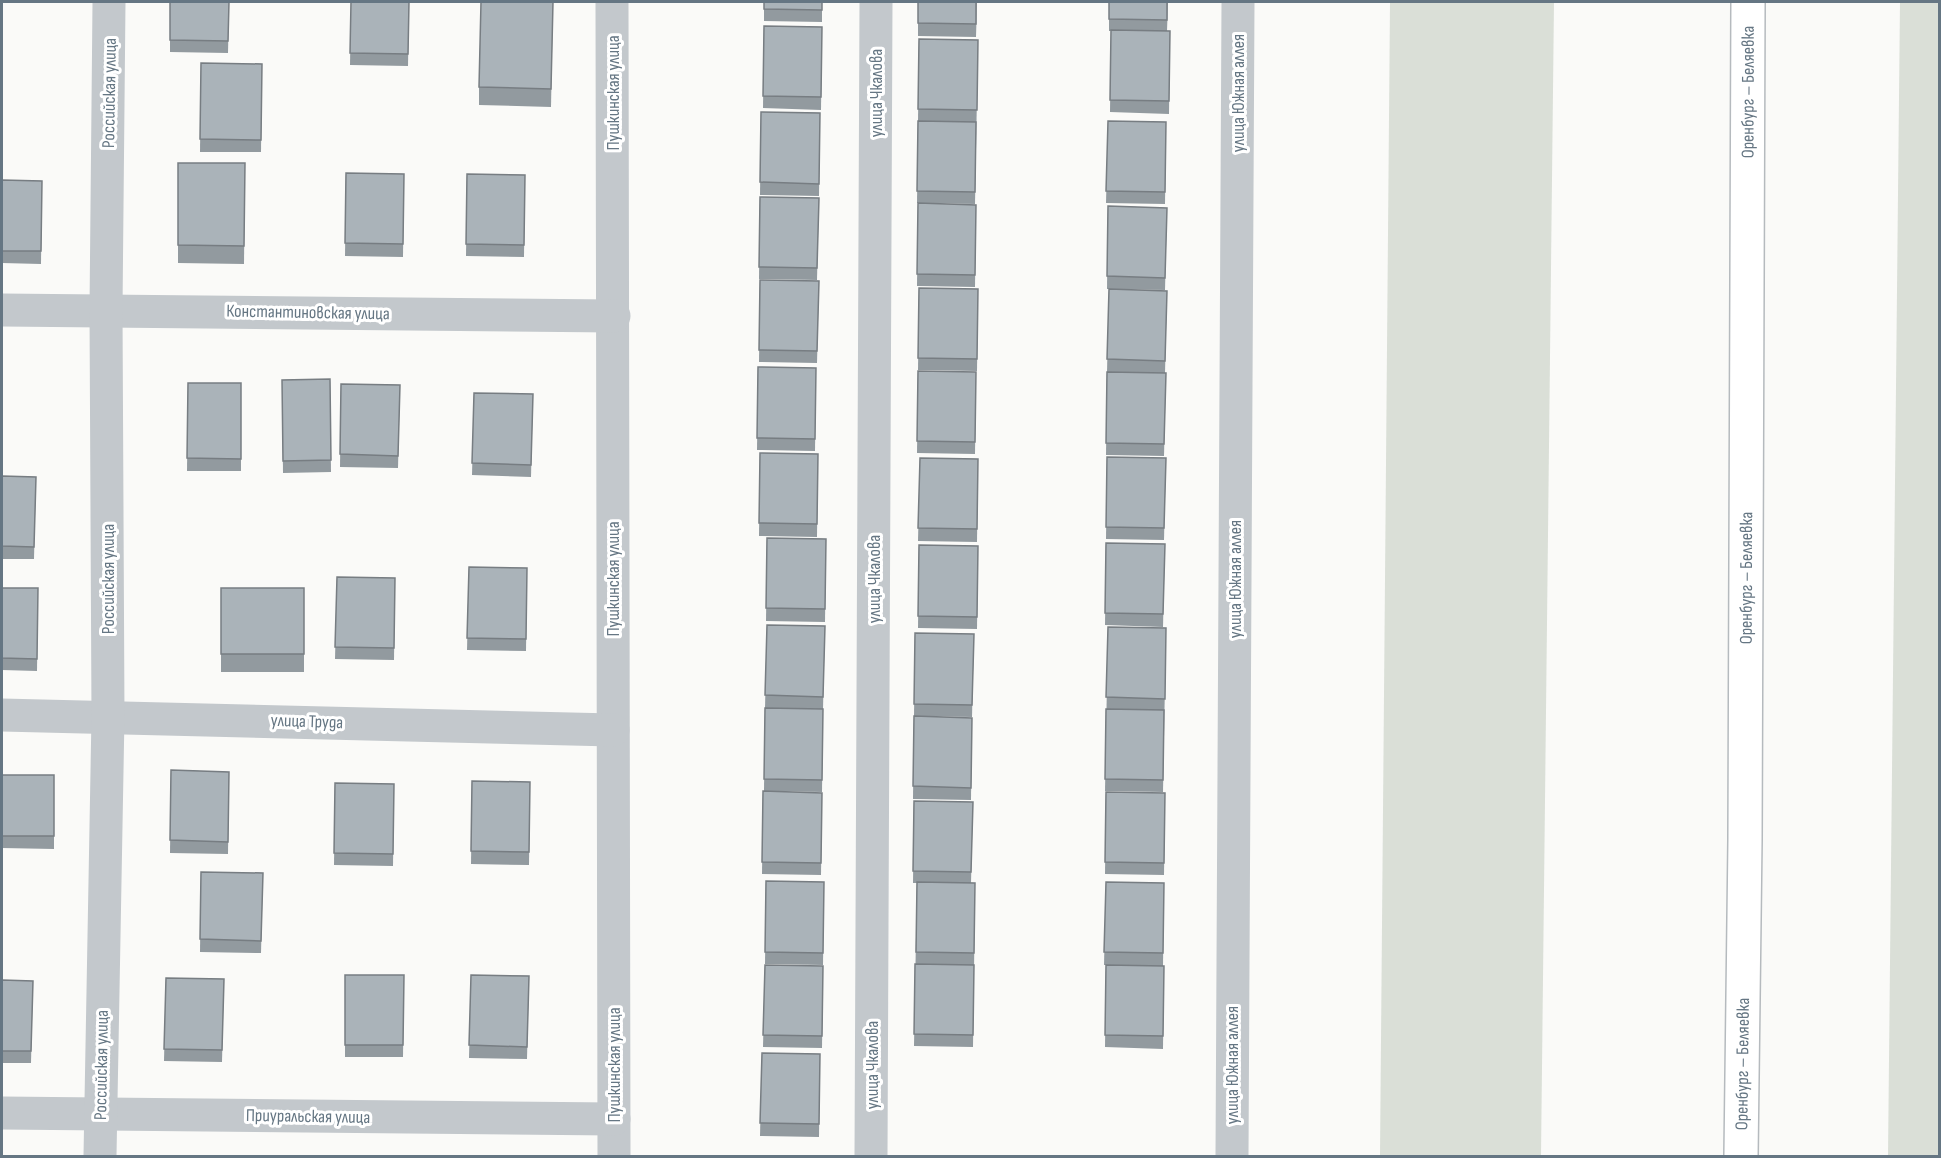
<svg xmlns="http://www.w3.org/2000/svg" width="1941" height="1158" font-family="'Sofia Sans Condensed',sans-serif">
	<rect width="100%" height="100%" fill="#fafaf8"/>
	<g fill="#dadfd7">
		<polygon points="1390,2 1554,2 1541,1156 1380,1156"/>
		<polygon points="1900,2 1940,2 1939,1156 1888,1156"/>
	</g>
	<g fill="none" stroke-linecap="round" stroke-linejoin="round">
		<g stroke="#b5babe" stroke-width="36">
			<g id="major">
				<path id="s1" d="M1741 1156 1745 840 1748 2"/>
			</g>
		</g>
		<g stroke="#c3c8cc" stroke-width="33">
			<polyline points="612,2 614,1156"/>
			<polyline points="2,310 614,316"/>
			<polyline points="2,715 613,730"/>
			<polyline points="2,1113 614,1119"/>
			<polyline points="100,1156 108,716 106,310 109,2"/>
			<polyline points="871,1156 876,2"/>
			<polyline points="1232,1156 1238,2"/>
		</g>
		<use href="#major" stroke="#fff" stroke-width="33"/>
	</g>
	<g fill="#929a9f">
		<polygon points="170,2 229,2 228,53 170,52"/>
		<polygon points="351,2 409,2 408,66 350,65"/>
		<polygon points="553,2 551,107 479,105 479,87"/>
		<polygon points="764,2 822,2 822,22 764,21"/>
		<polygon points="918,2 977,2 976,37 918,36"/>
		<polygon points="1109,2 1168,2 1167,31 1170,31 1169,114 1110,112 1111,31 1109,31"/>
		<polygon points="764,26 822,27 821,110 763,108"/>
		<polygon points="919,39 978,40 975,204 917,203"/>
		<polygon points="201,63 262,64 261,152 200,152"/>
		<polygon points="761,112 820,113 819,196 760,195"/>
		<polygon points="1108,121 1166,122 1165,204 1106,203"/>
		<polygon points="178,163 245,163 244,264 178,263"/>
		<polygon points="346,173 404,174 403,257 345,256"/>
		<polygon points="467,174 525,175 524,257 466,256"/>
		<polygon points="2,180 42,181 41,264 2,263"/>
		<polygon points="760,197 819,198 817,280 759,279"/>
		<polygon points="918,203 976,205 975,287 917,286"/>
		<polygon points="1108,206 1167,208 1165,290 1107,289"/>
		<polygon points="760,280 819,281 817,363 759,362"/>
		<polygon points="919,288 978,289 977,371 918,370"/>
		<polygon points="1109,289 1167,291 1165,373 1107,372"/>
		<polygon points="758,367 816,368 815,451 757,450"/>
		<polygon points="918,371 976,372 975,454 917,453"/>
		<polygon points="1107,372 1166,373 1164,456 1106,455"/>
		<polygon points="330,379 331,472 283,473 282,380"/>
		<polygon points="188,383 241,383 241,471 187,471"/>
		<polygon points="341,384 400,385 398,468 340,467"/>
		<polygon points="474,393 533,394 531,477 472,475"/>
		<polygon points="760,453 818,454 817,537 759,536"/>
		<polygon points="1107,457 1166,458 1164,540 1106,539"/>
		<polygon points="920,458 978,459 977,542 918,541"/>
		<polygon points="2,476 36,477 34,559 2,559"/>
		<polygon points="767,538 826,539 825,622 766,621"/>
		<polygon points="1106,543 1165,544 1163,627 1105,625"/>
		<polygon points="919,545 978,546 977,629 918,628"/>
		<polygon points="469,567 527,568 526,651 467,650"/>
		<polygon points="337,577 395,578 394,660 335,659"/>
		<polygon points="2,588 38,588 37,671 2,670"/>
		<rect x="221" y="588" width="83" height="84"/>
		<polygon points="767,625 825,626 823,709 765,708"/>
		<polygon points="1108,627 1166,628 1163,792 1105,791"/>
		<polygon points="915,633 974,634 972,717 914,716"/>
		<polygon points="765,708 823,709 822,792 764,791"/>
		<polygon points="914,716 972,718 971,800 913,799"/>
		<polygon points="171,770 229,772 228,854 170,853"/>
		<polygon points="2,775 54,775 54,849 2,848"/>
		<polygon points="472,781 530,782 529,865 471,864"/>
		<polygon points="335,783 394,784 393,866 334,865"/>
		<polygon points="763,791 822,793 821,875 762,874"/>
		<polygon points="1106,792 1165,793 1164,875 1105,874"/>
		<polygon points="914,801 973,802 971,883 975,895 973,1047 914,1046 917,883 913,883"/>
		<polygon points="201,872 263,873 261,953 200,952"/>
		<polygon points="766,881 824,882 823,965 765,964"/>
		<polygon points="1106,882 1164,883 1163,966 1104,965"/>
		<polygon points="765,965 823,966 822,1048 763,1047"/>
		<polygon points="1106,965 1164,966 1163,1049 1105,1047"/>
		<polygon points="345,975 404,975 403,1057 345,1057"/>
		<polygon points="471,975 529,976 527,1059 469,1058"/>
		<polygon points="166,978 224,979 222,1062 164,1061"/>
		<polygon points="2,980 33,981 31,1063 2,1063"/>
		<polygon points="762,1053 820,1054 819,1137 760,1136"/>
	</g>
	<g fill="#aab3b9" stroke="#777d82" stroke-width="1.5">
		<polygon points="170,2 229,2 228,41 170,40"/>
		<polygon points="351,2 409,2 408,54 350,53"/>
		<polygon points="481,2 553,2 551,89 479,87"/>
		<polygon points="764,2 822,2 822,10 764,9"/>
		<polygon points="918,2 976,2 976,24 918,23"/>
		<polygon points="1109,2 1167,2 1167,20 1109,19"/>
		<polygon points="764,26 822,27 821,97 763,96"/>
		<polygon points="1111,30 1170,31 1169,101 1110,100"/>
		<polygon points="919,39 978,40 977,110 918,109"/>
		<polygon points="201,63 262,64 261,140 200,139"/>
		<polygon points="761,112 820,113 819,184 760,182"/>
		<polygon points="918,121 976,122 975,192 917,191"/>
		<polygon points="1108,121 1166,122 1165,192 1106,191"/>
		<polygon points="178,163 245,163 244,246 178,245"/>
		<polygon points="346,173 404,174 403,244 345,243"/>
		<polygon points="467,174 525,175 524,245 466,244"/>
		<polygon points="2,180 42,181 41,251 2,251"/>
		<polygon points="760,197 819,198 817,268 759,267"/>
		<polygon points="918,203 976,205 975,275 917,274"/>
		<polygon points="1108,206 1167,208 1165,278 1107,276"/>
		<polygon points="760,280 819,281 817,351 759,350"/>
		<polygon points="919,288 978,289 977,359 918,358"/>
		<polygon points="1109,289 1167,291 1165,361 1107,359"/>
		<polygon points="758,367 816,368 815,439 757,438"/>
		<polygon points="918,371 976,372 975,442 917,441"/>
		<polygon points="1107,372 1166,373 1164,444 1106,443"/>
		<polygon points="330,379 331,460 283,461 282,380"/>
		<polygon points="188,383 241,383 241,459 187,458"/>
		<polygon points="341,384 400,385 398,456 340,454"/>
		<polygon points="474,393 533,394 531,465 472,463"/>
		<polygon points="760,453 818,454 817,524 759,523"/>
		<polygon points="1107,457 1166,458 1164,528 1106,527"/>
		<polygon points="920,458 978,459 977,529 918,528"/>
		<polygon points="2,476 36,477 34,547 2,546"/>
		<polygon points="767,538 826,539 825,609 766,608"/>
		<polygon points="1106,543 1165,544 1163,614 1105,613"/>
		<polygon points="919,545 978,546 977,617 918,616"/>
		<polygon points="469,567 527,568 526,639 467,638"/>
		<polygon points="337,577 395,578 394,648 335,647"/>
		<polygon points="2,588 38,588 37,659 2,658"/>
		<rect x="221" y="588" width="83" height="66"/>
		<polygon points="767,625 825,626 823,697 765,695"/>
		<polygon points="1108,627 1166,628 1165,699 1106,697"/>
		<polygon points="915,633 974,634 972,705 914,704"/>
		<polygon points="765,708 823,709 822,780 764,779"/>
		<polygon points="1106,709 1164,710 1163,780 1105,779"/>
		<polygon points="914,716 972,718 971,788 913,786"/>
		<polygon points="171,770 229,772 228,842 170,840"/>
		<rect x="2" y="775" width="52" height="61"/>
		<polygon points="472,781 530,782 529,852 471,851"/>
		<polygon points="335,783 394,784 393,854 334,853"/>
		<polygon points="763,791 822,793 821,863 762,862"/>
		<polygon points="1106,792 1165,793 1164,863 1105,862"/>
		<polygon points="914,801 973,802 971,872 913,871"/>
		<polygon points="201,872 263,873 261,941 200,939"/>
		<polygon points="766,881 824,882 823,953 765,952"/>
		<polygon points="917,882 975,883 974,953 916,952"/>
		<polygon points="1106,882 1164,883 1163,953 1104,952"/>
		<polygon points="915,964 974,965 973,1035 914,1034"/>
		<polygon points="765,965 823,966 822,1036 763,1035"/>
		<polygon points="1106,965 1164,966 1163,1036 1105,1035"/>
		<polygon points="345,975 404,975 403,1045 345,1045"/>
		<polygon points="471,975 529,976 527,1047 469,1045"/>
		<polygon points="166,978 224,979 222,1050 164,1049"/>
		<polygon points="2,980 33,981 31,1051 2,1051"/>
		<polygon points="762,1053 820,1054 819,1124 760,1123"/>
	</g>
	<g text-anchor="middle" stroke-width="6" stroke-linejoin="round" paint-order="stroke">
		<g font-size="18" fill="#657683" stroke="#fff">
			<text transform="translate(109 93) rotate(-89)" y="6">Российская улица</text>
			<text transform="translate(613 93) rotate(-90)" y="6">Пушкинская улица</text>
			<text transform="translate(876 93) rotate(-90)" y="6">улица Чкалова</text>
			<text transform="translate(1238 93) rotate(-90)" y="6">улица Южная аллея</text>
			<text dy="6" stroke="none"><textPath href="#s1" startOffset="1064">Оренбург – Беляевка</textPath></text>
			<text transform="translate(308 312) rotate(1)" y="6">Константиновская улица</text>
			<text transform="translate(108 579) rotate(-90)" y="6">Российская улица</text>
			<text transform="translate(613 579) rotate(-90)" y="6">Пушкинская улица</text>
			<text transform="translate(874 579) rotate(-90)" y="6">улица Чкалова</text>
			<text transform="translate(1235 579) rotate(-90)" y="6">улица Южная аллея</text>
			<text dy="6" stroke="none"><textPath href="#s1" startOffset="578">Оренбург – Беляевка</textPath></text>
			<text transform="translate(307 721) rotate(2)" y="6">улица Труда</text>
			<text transform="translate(101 1065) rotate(-89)" y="6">Российская улица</text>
			<text transform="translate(614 1065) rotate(-90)" y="6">Пушкинская улица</text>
			<text transform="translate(872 1065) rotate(-90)" y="6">улица Чкалова</text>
			<text transform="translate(1232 1065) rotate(-90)" y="6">улица Южная аллея</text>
			<text dy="6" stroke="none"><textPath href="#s1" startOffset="92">Оренбург – Беляевка</textPath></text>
			<text transform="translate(308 1116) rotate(1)" y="6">Приуральская улица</text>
		</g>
	</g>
	<rect width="1941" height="1158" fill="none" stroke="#657683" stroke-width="6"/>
</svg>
